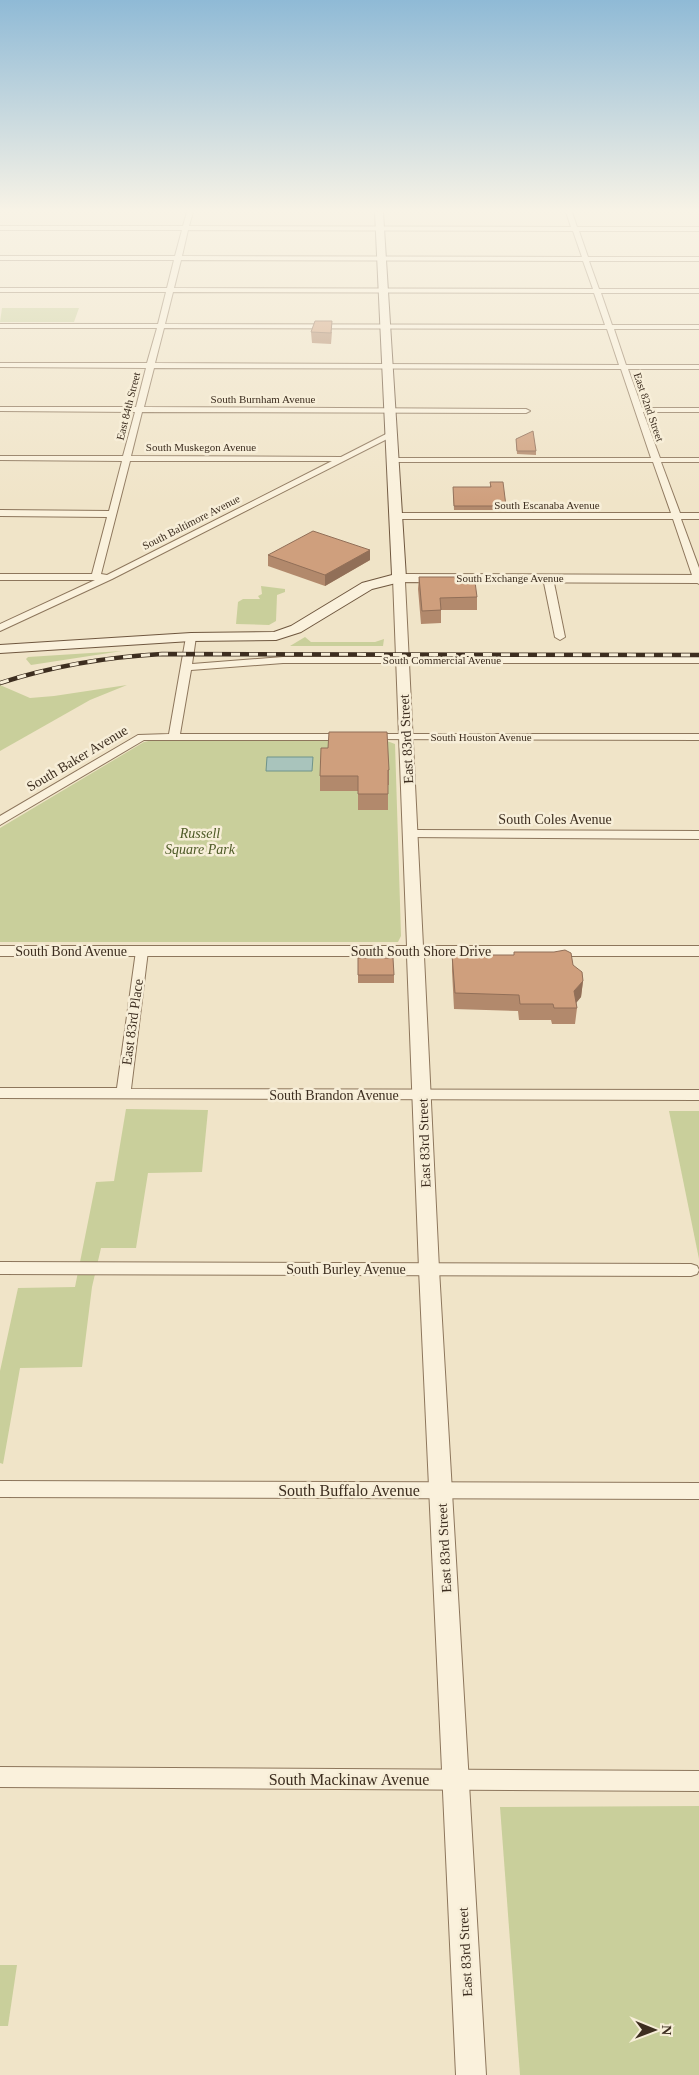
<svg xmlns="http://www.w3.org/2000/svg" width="699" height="2075" font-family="Georgia,serif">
	<rect width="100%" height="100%" fill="#f0e4c8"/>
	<g fill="#c9cf9b">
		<polygon points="2,308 79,308 74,322 0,322"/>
		<polygon points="261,586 285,589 285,592 277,595 276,621 269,625 236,624 238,602 243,599 260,599 258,596 262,594"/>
		<polygon points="305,637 311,642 375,642 384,639 383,646 290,646"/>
		<polygon points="122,651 31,665 26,659 28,657"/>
		<polygon points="0,685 30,698 54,696 127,685 90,700 0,751"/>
		<polygon points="153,740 387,741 395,744 401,936 398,942 0,942 0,828 144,742"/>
		<polygon points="126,1109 208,1110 202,1172 148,1173 136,1248 101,1248 92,1287 82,1367 20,1368 3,1464 0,1463 0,1371 18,1288 75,1287 96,1182 114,1181"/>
		<polygon points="669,1111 699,1111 699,1259"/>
		<polygon points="699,1806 699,2075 520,2075 500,1807"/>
		<polygon points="0,1965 17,1965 8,2026 0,2026"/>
	</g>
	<polygon fill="#a9c4bc" stroke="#6f938a" points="267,757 313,757 312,771 266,771"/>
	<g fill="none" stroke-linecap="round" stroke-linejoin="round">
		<g stroke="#8d765c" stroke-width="2">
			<g id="minor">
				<path d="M187 212H193L189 226 571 227 566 212H572L577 227H699V231H579L588 257H699V261H589L599 289H699V293H601L612 325H699V329H614L626 365H699V369H628L642 408H699V412H643L660 458H699V462H661L680 513H699V519H681L699 568V584L694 581 673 519H395L391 516 395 513H671L653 462H392L388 460 392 458H651L621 369 154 368 144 407 526 409 530 411 526 413 142 412 131 456 341 457 388 433 395 435 112 579 0 631V624L95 580H0V574H92L107 517 0 516V510L109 511 122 461 0 460V456H123L135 412 0 411V407H136L146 368 0 367V363H147L157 328H0V324H158L166 292H0V288H167L174 260H0V256H175L182 230H0V226H183ZM188 230 573 231 582 257 182 256ZM181 260 583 261 593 289 174 288ZM173 292 594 293 605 325 165 324ZM164 328 607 329 619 365 155 363ZM130 461H332L107 575 101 574Z"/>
				<polygon points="548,575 553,578 565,637 560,640 555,637 543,578"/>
				<polygon points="191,634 196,637 192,664 283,657 699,657 699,663 283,663 191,670 180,734 346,734 351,737 346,740 144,740 0,825 0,816 138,735 169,734 186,637"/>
				<polygon points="370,734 699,734 699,740 366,739 365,737"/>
				<polygon points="411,830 699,831 699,839 407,837 405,834"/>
				<polygon points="142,947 148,951 131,1089 699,1090 699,1100 0,1098 0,1088 117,1088 136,951"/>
				<polygon points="0,1262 691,1264 697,1266 699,1270 697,1274 691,1276 0,1274"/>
				<polygon points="0,1481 699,1483 699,1499 0,1497"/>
				<polygon points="0,1767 699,1771 699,1791 0,1787"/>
			</g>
		</g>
		<g stroke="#8d765c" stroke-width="2">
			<polygon id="tertiary" points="399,574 699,575 699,583 405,582 423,946 699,946 699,956 424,956 439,1269 486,2075 456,2075 419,1269 407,956 0,956 0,946 407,946 393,578"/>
		</g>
		<g stroke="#6f573f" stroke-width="2">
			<polygon id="secondary" points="375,212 383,212 406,578 404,581 372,589 301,632 276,640 191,641 0,653 0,645 191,633 274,632 291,626 362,583 392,575"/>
		</g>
		<use href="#minor" fill="#faf1dc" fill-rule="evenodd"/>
		<use href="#tertiary" fill="#faf1dc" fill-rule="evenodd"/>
		<use href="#secondary" fill="#faf1dc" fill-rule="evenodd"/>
		<g stroke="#3d2e20" stroke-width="4.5">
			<path id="rail" d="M0 683C53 666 106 657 162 654L699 655"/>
		</g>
		<use href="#rail" stroke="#f7eed8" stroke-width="3" stroke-dasharray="9" stroke-linecap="butt"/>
	</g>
	<g fill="#b2896c">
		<polygon points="311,332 332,332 331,344 312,343"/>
		<polygon points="516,439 536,451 536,455 517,454"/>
		<polygon points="490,482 506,506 506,510 454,510 453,487 490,487"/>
		<polygon points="370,550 370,560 325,586 268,566 268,555"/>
		<polygon points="419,577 461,582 477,597 477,610 441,610 441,623 421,624 418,589"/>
		<polygon points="389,770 389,785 388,785 388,810 358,810 358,791 320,791 320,776"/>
		<polygon points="514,952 573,965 583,981 581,997 576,1002 577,1008 575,1024 552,1024 551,1020 519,1020 518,1011 454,1009 452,971 452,955 514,955"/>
		<polygon points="358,958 394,975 394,983 358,983"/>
	</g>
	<g fill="#916f58">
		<polygon points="370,550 370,560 325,586 325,575"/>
		<polygon points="583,981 581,997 573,1007 574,991"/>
	</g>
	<g fill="#cf9f7d" stroke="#916f58">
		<polygon points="315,321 332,321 331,333 311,332"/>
		<polygon points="533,431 536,451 517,451 516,439"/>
		<polygon points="490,482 503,482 506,506 454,506 453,487 491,487"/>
		<polygon points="313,531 370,550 325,575 268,555"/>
		<polygon points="419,577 460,577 461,582 475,582 477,597 440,598 441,610 422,611"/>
		<polygon points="329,732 387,732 389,770 388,770 388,794 358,794 358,776 320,776 321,748 328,748"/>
		<polygon points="565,950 571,953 573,965 582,972 583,981 574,991 577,1008 554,1008 553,1004 520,1004 519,995 455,993 452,955 514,955 514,952 554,952"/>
		<polygon points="358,958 393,958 394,975 358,975"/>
	</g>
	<linearGradient id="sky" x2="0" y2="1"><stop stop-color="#8fbad6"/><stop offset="0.42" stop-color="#f8f3e6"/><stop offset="1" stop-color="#f8f3e6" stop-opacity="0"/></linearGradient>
	<rect width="699" height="502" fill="url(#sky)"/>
	<g text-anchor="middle" stroke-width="5" stroke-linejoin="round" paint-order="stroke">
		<g font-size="11" fill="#3d2e20" stroke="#f7eed8">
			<text x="263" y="403">South Burnham Avenue</text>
			<text transform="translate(128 406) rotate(-76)" y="4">East 84th Street</text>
			<text transform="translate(649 407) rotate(71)" y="4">East 82nd Street</text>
			<text x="201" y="451">South Muskegon Avenue</text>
			<text x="547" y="509">South Escanaba Avenue</text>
			<text transform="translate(191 522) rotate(-27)" y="4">South Baltimore Avenue</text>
			<text x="510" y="582">South Exchange Avenue</text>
			<text x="442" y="664">South Commercial Avenue</text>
			<text x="481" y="741">South Houston Avenue</text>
		</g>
		<g font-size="14" fill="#3d2e20" stroke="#f7eed8">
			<text transform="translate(406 739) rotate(-93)" y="5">East 83rd Street</text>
			<text transform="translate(77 758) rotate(-31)" y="5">South Baker Avenue</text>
			<text x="555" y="824">South Coles Avenue</text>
			<text x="71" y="956">South Bond Avenue</text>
			<text x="421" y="956">South South Shore Drive</text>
			<text transform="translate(132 1022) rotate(-82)" y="5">East 83rd Place</text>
			<text x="334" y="1100">South Brandon Avenue</text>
			<text transform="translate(424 1143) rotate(-92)" y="5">East 83rd Street</text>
			<text x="346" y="1274">South Burley Avenue</text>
			<text transform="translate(444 1548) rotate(-93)" y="5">East 83rd Street</text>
			<text transform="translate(465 1952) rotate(-93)" y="5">East 83rd Street</text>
		</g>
		<g font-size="14" font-style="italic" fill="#4d5a26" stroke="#f7eed8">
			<text x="200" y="838">Russell<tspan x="200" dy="16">Square Park</tspan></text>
		</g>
		<g font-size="16" fill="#3d2e20" stroke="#f7eed8">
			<text x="349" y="1496">South Buffalo Avenue</text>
			<text x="349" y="1785">South Mackinaw Avenue</text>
		</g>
	</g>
	<g transform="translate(654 2030) rotate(91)" stroke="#f7eed8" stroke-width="4" paint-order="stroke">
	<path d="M0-4L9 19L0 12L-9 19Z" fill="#3d2e20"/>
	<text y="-8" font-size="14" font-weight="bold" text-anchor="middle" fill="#3d2e20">N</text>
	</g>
</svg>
